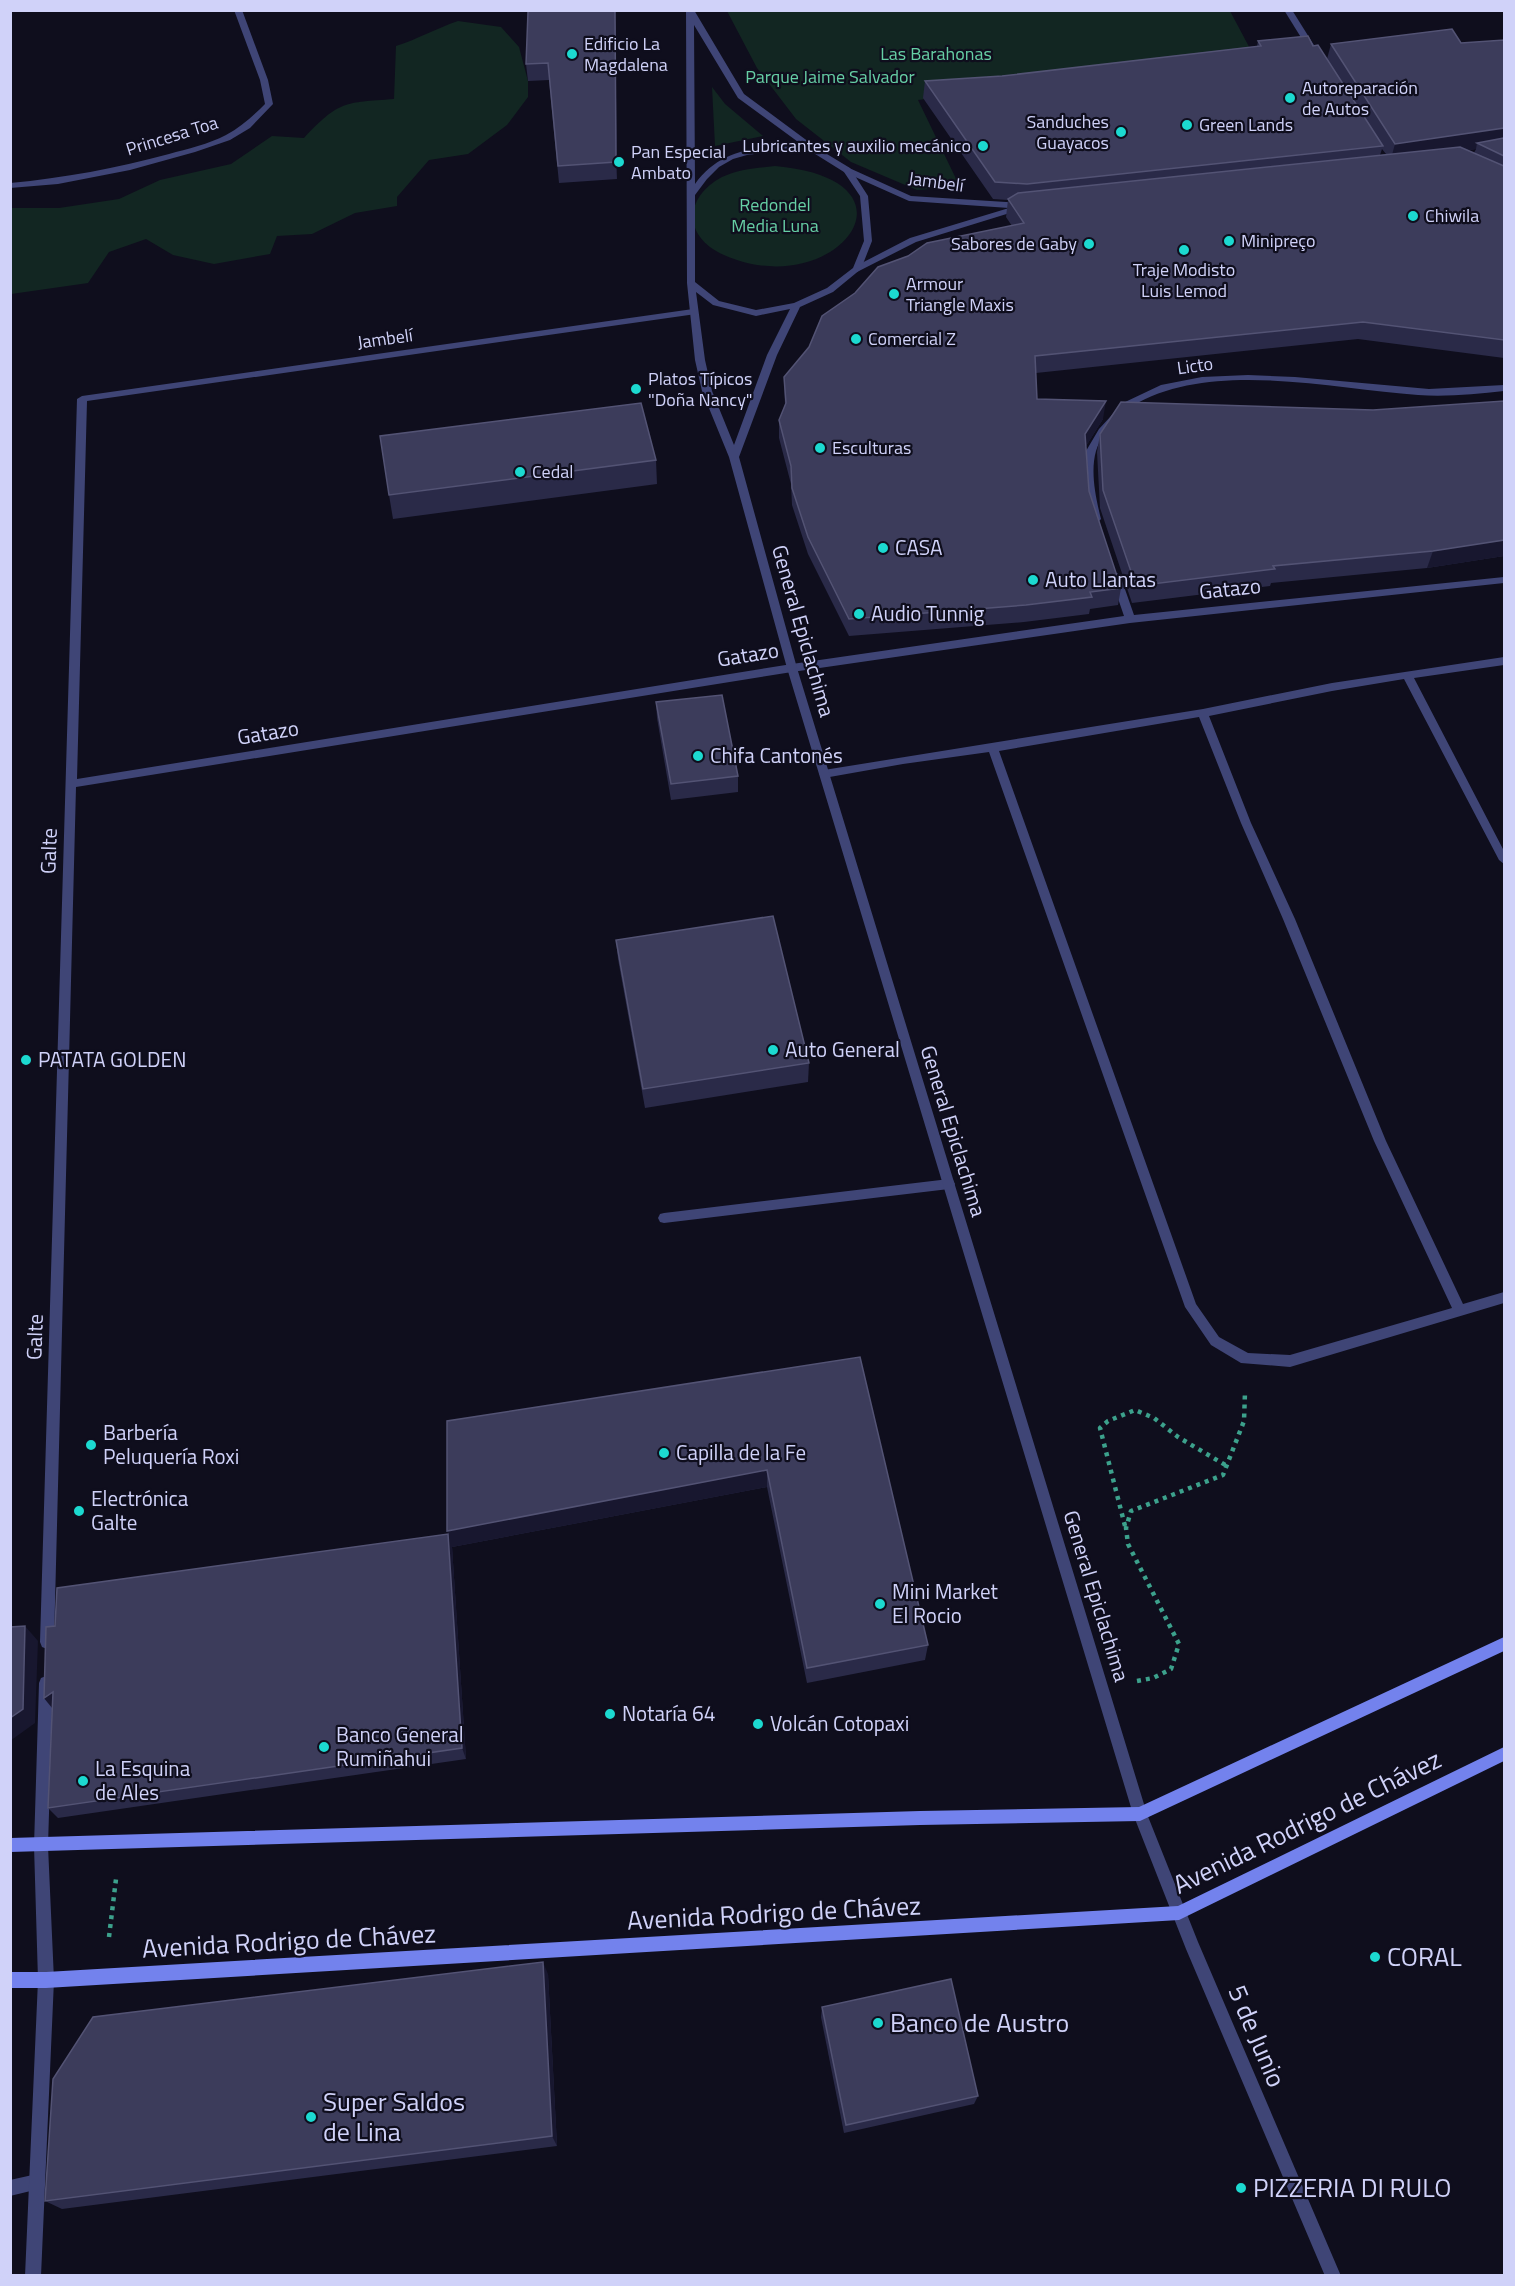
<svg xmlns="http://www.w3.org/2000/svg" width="1515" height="2286" font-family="'Titillium Web',sans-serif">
	<rect width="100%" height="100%" fill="#0f0e1d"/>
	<g fill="#122622">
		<polygon points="727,11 1230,11 1255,58 918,100 960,187 917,190 851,162 796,119 757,68"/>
		<path d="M458 21 501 27 519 47 528 81V97L507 125 468 154 429 160 397 197V206L355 213 312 234 277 236 270 254 214 264 173 255 146 239 109 252 88 283 11 294V208H59L119 199 160 180 231 164 272 136 304 138C340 100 344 103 394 99L396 46C418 39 437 28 458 21Z"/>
		<polygon points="712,87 725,104 763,136 715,146"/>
		<path d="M775 166C932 180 834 304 724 255 683 237 683 198 722 177 739 169 757 168 775 166Z"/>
	</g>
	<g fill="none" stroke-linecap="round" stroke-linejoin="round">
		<g stroke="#3ca18c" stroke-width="4.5" stroke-dasharray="4 5" stroke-linecap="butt">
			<polyline points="1125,1526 1100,1428 1108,1421 1135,1410 1154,1418 1178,1437 1227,1466"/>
			<polyline points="1137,1681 1153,1678 1171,1669 1179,1644 1128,1544 1126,1528 1131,1511 1223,1475 1244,1421 1245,1392"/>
			<polyline points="109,1937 116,1879"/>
		</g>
		<g fill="#3f4576" fill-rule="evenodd">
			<path d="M1504 657V665L1414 678 1504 851V864L1499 860 1404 679 1332 691 1209 716 1251 823 1295 919 1386 1141 1463 1304 1504 1292V1303L1290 1367 1241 1363 1211 1345 1185 1307 989 752 903 764 824 778 819 774 824 770 1203 709 1332 683ZM1199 717 1241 823 1283 919 1374 1141 1452 1308 1290 1355 1248 1353 1219 1337 1196 1304 999 751Z"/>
			<polygon points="949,1179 953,1180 955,1184 953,1188 949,1189 664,1223 660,1222 658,1218 660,1214 664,1213"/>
			<polygon points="37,2174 43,2176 45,2182 43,2188 10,2196 10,2180"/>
		</g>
		<g fill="#3f4576" fill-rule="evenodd">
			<path d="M234 10H242L268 80 273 104 250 128 230 140 195 152 130 170 58 184 10 188V183C64 178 117 168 169 154 187 149 209 144 226 135 241 127 253 116 265 104L260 80Z"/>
			<polygon points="1284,10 1292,10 1317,50 1316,52 1310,52"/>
			<polygon points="847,167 911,196 1023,203 1027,206 1023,209 1011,208 1014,210 1013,212 916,242 857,272 854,271 854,267 910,238 1009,208 909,201 844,172 843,170"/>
			<polygon points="693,309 696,310 696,314 87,401 77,779 792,664 1124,616 1110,575 1115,572 1120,575 1134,615 1504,577 1504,583 1130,623 792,672 76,787 54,1642 52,1647 47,1649 42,1647 40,1642 77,399 82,396"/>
			<path d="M1248 375 1295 377 1429 389 1504 385V391C1476 394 1447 397 1418 395 1332 389 1211 359 1132 406 1126 410 1121 416 1116 422 1108 430 1099 440 1096 451 1090 472 1096 499 1101 519L1099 521H1093L1086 485V451L1099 429 1123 403 1161 385 1202 377Z"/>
			<polygon points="46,1676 51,1678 53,1683 48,1846 54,1980 41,2276 25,2276 38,1980 34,1846 39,1683 41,1678"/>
		</g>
		<path fill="#3f4576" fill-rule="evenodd" d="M686 10H694L744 94 817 148 850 168 868 196 872 241 861 269 833 292 800 307 777 355 739 457 797 668 1147 1814 1198 1942 1341 2276H1325L1186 1949 1133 1814 787 668 729 457 702 391 695 360 687 283ZM694 25 738 98 805 147C763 145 721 147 695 184ZM778 151 812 152 844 172 860 196 864 241 853 268 827 288 794 303 756 310 719 301 695 282V195L707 179 719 167 733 159 747 155ZM696 292 713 305 756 316 790 309 767 355 734 445 712 391 705 360Z"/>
		<g fill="#7382ed" fill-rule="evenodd">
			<polygon points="1504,1637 1504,1651 1140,1821 920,1825 10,1852 10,1838 920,1811 1139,1807"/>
			<polygon points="1504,1747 1504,1761 1179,1920 46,1988 10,1988 10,1972 46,1972 1178,1906"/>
		</g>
	</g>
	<g fill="#2a2a48" fill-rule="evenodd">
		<polygon points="615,10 617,179 559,183 549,80 528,81 526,64"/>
		<path d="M1504 40V358L1358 339 1036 373 1037 399 1103 419 1086 446 1089 491 1121 588 1118 605 1090 609 1089 614 1024 622 849 636 808 554 792 505 791 484 779 438V420L785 406 784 377 1012 226 1006 217 1008 200 993 199 923 98 925 81 1002 76 1257 46 1258 41 1313 46 1327 59 1331 44 1461 43ZM1382 149 1386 154 1380 155ZM1476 149 1474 153 1468 150Z"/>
		<polygon points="1504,401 1504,556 1427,568 1271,583 1270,586 1132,603 1100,508 1097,452 1100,434 1373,410"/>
		<polygon points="656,460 657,484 393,519 389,495"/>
		<polygon points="656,702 738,776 738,792 671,800 657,718"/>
		<polygon points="616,940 809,1063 808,1082 645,1108 618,959"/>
		<polygon points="860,1357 928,1645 925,1660 807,1683 767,1487 452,1547 466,1759 58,1818 48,1808 52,1708 44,1698 55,1626 448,1534"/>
		<polygon points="548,1974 557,2146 62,2209 45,2201"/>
		<polygon points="822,2007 978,2096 974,2104 844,2133 821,2017"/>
	</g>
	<g fill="#18172f">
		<polygon points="615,10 617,179 616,162"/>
		<polygon points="1504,128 1504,142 1477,143 1476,149 1390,162 1395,144"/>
		<polygon points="1106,401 1103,419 1083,451 1085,434"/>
		<polygon points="1504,540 1504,556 1427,568 1433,551"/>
		<polygon points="767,1470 767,1487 452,1547 466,1759 462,1748 448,1534 447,1531"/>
		<polygon points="25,1626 38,1641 35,1723 10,1741 10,1718"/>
		<polygon points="53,1692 54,1710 44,1698"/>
		<polygon points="543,1962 548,1974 557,2146 552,2136"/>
	</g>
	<g fill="#3c3c5b" stroke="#535374" stroke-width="1.5">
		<polygon points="530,10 615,10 616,162 558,166 548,63 526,64 528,12"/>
		<polygon points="1452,29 1461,43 1504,40 1504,128 1395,144 1331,44"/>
		<polygon points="1308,36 1313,46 1318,45 1383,146 1027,184 995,182 925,81 1002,76 1261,46 1258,41"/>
		<polygon points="1504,138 1504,156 1477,143"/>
		<polygon points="1460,147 1504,166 1504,340 1363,322 1035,356 1037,399 1106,401 1085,434 1089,491 1121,588 1090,592 1092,597 1026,605 849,619 808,537 792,488 791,466 779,420 786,403 784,377 809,347 822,316 855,293 878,267 908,256 927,243 1024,223 1008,199 1018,193"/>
		<polygon points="1504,401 1504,540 1433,551 1273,566 1275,569 1136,586 1103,490 1100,434 1121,402 1373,410"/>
		<polygon points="641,403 656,460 389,495 380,436"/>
		<polygon points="722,695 738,776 671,784 656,702"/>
		<polygon points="773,916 809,1063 643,1089 616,940"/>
		<polygon points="860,1357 928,1645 807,1668 767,1470 447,1531 447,1421"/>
		<polygon points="448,1534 462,1748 48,1808 53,1692 44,1698 46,1627 55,1626 57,1588"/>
		<polygon points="25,1626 23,1709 10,1718 10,1627"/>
		<polygon points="543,1962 552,2136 45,2201 53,2079 93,2017"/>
		<polygon points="951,1979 978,2096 846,2125 822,2007"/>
	</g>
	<g fill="#1cd9d0" stroke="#0f0e1d" stroke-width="2">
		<circle cx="572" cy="54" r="6"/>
		<circle cx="1290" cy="98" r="6"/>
		<circle cx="1187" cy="125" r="6"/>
		<circle cx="1121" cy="132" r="6"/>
		<circle cx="983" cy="146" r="6"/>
		<circle cx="619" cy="162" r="6"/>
		<circle cx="1413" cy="216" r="6"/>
		<circle cx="1229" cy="241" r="6"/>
		<circle cx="1089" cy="244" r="6"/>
		<circle cx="1184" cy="250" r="6"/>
		<circle cx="894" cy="294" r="6"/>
		<circle cx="856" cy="339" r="6"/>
		<circle cx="636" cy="389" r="6"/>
		<circle cx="820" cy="448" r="6"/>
		<circle cx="520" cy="472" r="6"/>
		<circle cx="883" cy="548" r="6"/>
		<circle cx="1033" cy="580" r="6"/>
		<circle cx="859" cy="614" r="6"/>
		<circle cx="698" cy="756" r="6"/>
		<circle cx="773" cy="1050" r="6"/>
		<circle cx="26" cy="1060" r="6"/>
		<circle cx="91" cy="1445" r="6"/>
		<circle cx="664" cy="1453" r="6"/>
		<circle cx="79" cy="1511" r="6"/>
		<circle cx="880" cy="1604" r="6"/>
		<circle cx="610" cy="1714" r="6"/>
		<circle cx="758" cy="1724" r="6"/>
		<circle cx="324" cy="1747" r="6"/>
		<circle cx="83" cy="1781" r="6"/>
		<circle cx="1375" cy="1957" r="6"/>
		<circle cx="878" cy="2023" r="6"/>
		<circle cx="311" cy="2117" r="6"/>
		<circle cx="1241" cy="2188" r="6"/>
	</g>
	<g text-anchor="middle" stroke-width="4.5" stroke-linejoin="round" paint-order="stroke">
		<g font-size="18" fill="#d0d2f9" stroke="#0f0e1d" text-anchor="start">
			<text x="584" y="50">Edificio La<tspan x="584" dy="21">Magdalena</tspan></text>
			<text x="1302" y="94">Autoreparación<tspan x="1302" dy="21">de Autos</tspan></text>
			<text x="1109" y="128" text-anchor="end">Sanduches<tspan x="1109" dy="21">Guayacos</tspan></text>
			<text x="1199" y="131">Green Lands</text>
			<text x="971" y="152" text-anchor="end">Lubricantes y auxilio mecánico</text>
			<text x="631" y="158">Pan Especial<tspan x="631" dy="21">Ambato</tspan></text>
			<text x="1425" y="222">Chiwila</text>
			<text x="1241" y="247">Minipreço</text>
			<text x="1077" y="250" text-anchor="end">Sabores de Gaby</text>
			<text x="1184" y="276" text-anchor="middle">Traje Modisto<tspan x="1184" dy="21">Luis Lemod</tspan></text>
			<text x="906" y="290">Armour<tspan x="906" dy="21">Triangle Maxis</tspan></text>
			<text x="868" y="345">Comercial Z</text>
			<text x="648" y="385">Platos Típicos<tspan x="648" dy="21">"Doña Nancy"</tspan></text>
			<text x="832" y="454">Esculturas</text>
			<text x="532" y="478">Cedal</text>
		</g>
		<g font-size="18" fill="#66cfa5" stroke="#0f0e1d">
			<text x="936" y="60">Las Barahonas</text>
			<text x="830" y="83">Parque Jaime Salvador</text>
			<text x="775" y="211">Redondel<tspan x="775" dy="21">Media Luna</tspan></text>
		</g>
		<g font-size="18" fill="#d0d2f9" stroke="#0f0e1d">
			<text transform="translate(172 136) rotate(-17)" y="6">Princesa Toa</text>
			<text transform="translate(936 182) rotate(8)" y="6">Jambelí</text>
			<text transform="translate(385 339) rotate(-8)" y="6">Jambelí</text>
			<text transform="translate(1195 366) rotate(-8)" y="6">Licto</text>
		</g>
		<g font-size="21" fill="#d0d2f9" stroke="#0f0e1d" text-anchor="start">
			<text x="895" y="555">CASA</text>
			<text x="1045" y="587">Auto Llantas</text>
			<text x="871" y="621">Audio Tunnig</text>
			<text x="710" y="763">Chifa Cantonés</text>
			<text x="785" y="1057">Auto General</text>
			<text x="38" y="1067">PATATA GOLDEN</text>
			<text x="103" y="1440">Barbería<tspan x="103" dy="24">Peluquería Roxi</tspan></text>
			<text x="676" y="1460">Capilla de la Fe</text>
			<text x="91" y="1506">Electrónica<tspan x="91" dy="24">Galte</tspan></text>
			<text x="892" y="1599">Mini Market<tspan x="892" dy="24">El Rocio</tspan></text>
			<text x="622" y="1721">Notaría 64</text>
			<text x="770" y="1731">Volcán Cotopaxi</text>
			<text x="336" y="1742">Banco General<tspan x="336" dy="24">Rumiñahui</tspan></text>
			<text x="95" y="1776">La Esquina<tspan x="95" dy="24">de Ales</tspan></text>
		</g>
		<g font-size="21" fill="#d0d2f9" stroke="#0f0e1d">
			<text transform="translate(1230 589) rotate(-6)" y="7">Gatazo</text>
			<text transform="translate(803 631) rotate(74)" y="7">General Epiclachima</text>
			<text transform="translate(748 655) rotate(-9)" y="7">Gatazo</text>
			<text transform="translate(268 733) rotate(-9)" y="7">Gatazo</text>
			<text transform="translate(49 851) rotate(-88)" y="7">Galte</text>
			<text transform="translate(953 1131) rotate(73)" y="7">General Epiclachima</text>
			<text transform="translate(35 1337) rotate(-88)" y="7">Galte</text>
			<text transform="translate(1096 1596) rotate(73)" y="7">General Epiclachima</text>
		</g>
		<g font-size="26" fill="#d0d2f9" stroke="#0f0e1d">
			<text transform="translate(1307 1822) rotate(-26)" y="9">Avenida Rodrigo de Chávez</text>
			<text transform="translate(774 1913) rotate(-3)" y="9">Avenida Rodrigo de Chávez</text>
			<text transform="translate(289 1941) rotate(-3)" y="9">Avenida Rodrigo de Chávez</text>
			<text transform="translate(1257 2036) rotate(67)" y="9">5 de Junio</text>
		</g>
		<g font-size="26" fill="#d0d2f9" stroke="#0f0e1d" text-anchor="start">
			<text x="1387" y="1966">CORAL</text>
			<text x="890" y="2032">Banco de Austro</text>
			<text x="323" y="2111">Super Saldos<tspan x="323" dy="30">de Lina</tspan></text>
			<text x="1253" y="2197">PIZZERIA DI RULO</text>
		</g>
	</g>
	<rect width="1515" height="2286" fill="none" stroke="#d0d2f9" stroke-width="24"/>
</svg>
